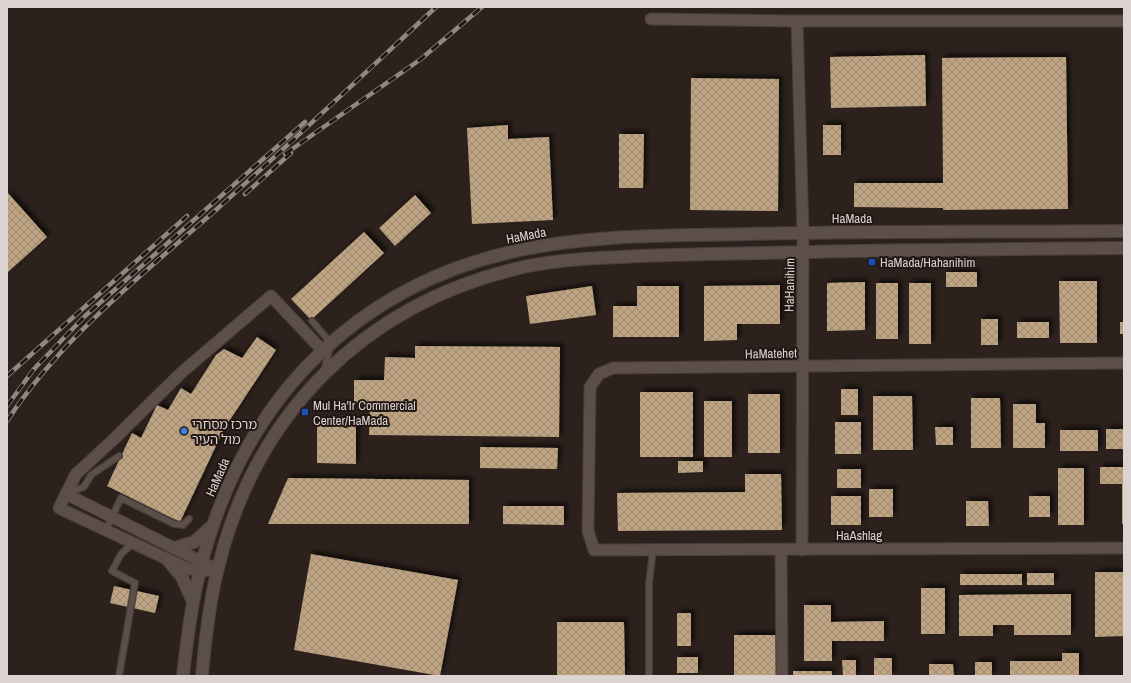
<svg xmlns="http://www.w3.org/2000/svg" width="1131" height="683" font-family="'Archivo Narrow','Noto Sans Hebrew',sans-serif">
	<defs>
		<pattern id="building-cross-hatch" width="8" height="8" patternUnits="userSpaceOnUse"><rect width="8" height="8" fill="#bda381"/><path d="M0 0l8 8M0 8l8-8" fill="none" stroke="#9e8a70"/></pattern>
		<filter id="shadow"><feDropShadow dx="3.5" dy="-3.5" stdDeviation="2" flood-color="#0009"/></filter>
	</defs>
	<rect width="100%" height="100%" fill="#2c211c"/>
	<g fill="url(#building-cross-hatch)" filter="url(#shadow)">
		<polygon points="925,55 926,106 831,108 830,57"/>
		<polygon points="1066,57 1068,209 943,210 943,208 854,207 854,183 943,183 942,58"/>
		<polygon points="691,78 779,79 778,211 690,210"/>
		<polygon points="508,125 508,139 549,137 553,220 472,224 467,128"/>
		<rect x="823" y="125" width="18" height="30"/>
		<polygon points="619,134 644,134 643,188 619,188"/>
		<polygon points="7,192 47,237 7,273"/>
		<polygon points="415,195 431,213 395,246 379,228"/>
		<polygon points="364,232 384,253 311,320 291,299"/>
		<rect x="946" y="272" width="31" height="15"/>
		<polygon points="1059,281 1097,281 1097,343 1060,343"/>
		<polygon points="865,282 865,330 827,331 827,283"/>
		<rect x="876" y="283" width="22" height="56"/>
		<rect x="909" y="283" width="22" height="61"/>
		<polygon points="780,285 780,324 737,324 737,340 704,341 704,286"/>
		<polygon points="592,286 596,315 530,324 526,296"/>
		<polygon points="637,286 679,286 679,337 613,337 613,306 637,306"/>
		<rect x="981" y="319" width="17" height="26"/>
		<rect x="1017" y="322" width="32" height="16"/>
		<rect x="1120" y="322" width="4" height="12"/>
		<polygon points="257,337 276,350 224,429 180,522 107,486 132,433 141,438 157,405 168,410 181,388 191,394 216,355 224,349 242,358"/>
		<polygon points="415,346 560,347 559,437 369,435 370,405 354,405 354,380 384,380 385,357 415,358"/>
		<rect x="841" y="389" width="17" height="26"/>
		<rect x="640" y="392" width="53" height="65"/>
		<rect x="748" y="394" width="32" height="59"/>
		<polygon points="873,396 912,396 913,450 873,450"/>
		<polygon points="971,398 1000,398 1001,448 971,448"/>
		<rect x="704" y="401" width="28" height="56"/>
		<polygon points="1013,404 1036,404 1036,423 1045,423 1045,448 1013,448"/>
		<rect x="835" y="422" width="26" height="32"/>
		<polygon points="317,425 356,425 356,464 317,463"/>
		<polygon points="935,427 953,427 953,445 936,445"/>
		<rect x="1106" y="429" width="18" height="20"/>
		<rect x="1060" y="430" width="38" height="21"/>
		<polygon points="480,447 558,448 557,469 480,468"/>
		<polygon points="678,461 703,461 703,472 678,473"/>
		<polygon points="1100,467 1124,467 1124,524 1122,524 1122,484 1100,484"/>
		<rect x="1058" y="468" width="26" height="57"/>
		<rect x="837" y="469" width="24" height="19"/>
		<polygon points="745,474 781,474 782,530 618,531 617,493 745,492"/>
		<polygon points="288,478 469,480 469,524 268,524"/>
		<rect x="869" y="489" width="24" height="28"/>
		<rect x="831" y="496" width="30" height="29"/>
		<rect x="1029" y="496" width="21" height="21"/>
		<polygon points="966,501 988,501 989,526 966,526"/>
		<polygon points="503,506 564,506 564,525 503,524"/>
		<polygon points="311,554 458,580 440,676 294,650"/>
		<polygon points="1095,572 1124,572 1124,636 1095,637"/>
		<rect x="1027" y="573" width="27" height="12"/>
		<rect x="960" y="574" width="62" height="11"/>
		<polygon points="114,586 159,596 155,613 110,603"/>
		<rect x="921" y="588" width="24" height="46"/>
		<polygon points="1071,594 1071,635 1014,635 1014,625 993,625 993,636 959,636 959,595"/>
		<polygon points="804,605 831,605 831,622 884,621 884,641 832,641 832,661 804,661"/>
		<rect x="677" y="613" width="14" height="33"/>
		<polygon points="557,622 624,622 625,676 557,676"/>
		<rect x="734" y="635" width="42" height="41"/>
		<polygon points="1062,653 1079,653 1079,676 1010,676 1010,661 1062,661"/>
		<rect x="677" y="657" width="21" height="16"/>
		<rect x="874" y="658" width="18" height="18"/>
		<polygon points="842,660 856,660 856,676 843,676"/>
		<rect x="975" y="662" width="17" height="14"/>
		<polygon points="929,664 953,664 954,676 929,676"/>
		<rect x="793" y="671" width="39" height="5"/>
	</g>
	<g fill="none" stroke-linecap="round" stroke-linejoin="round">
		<g stroke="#483e3b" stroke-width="8">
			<g id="lane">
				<polyline points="312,321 331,343 324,371"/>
				<polyline points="68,493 84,487 91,475 119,456"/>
				<polyline points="106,530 121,498 174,524 183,525 189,519"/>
				<polyline points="119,676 135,583 112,571 121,554 133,543"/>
				<polyline points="649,676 649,583 653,550"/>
			</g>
		</g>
		<g stroke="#483e3b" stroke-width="13">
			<g id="street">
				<polyline points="651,19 797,21 1124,21"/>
				<polyline points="797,21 803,233 802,550"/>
				<polyline points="1124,363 613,368 599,374 590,387 588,531 594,550 1124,548"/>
				<polyline points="66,494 210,566"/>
				<polyline points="781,550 782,676"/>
				<polyline points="217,570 200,571 186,568 59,508 76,474 113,440 181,373 271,296 322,350"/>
			</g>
		</g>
		<g stroke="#483e3b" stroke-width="14">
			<g id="secondary">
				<polyline points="175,548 194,542 211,527"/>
				<polyline points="167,559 182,577 193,602"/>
				<path d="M183 676C188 630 194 585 208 541 254 389 363 283 520 250 594 234 671 236 746 234 872 231 998 232 1124 231"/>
				<path d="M202 676C205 641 209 606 217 572 255 411 367 301 528 266 559 260 590 258 621 257 668 254 715 254 761 253 882 250 1003 249 1124 248"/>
			</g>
		</g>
		<use href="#lane" stroke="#5c4e49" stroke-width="5.5"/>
		<use href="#street" stroke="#5c4e49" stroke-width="11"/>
		<use href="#secondary" stroke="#5c4e49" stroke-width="12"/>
		<g stroke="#918783" stroke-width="4.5">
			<g id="rail">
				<polyline points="285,154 421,59 482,7"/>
				<polyline points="245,194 291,153"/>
				<polyline points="7,376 187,216"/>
				<polyline points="7,406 34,369 85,316 305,122"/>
				<path d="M7 421C62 337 142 275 217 209 291 143 363 75 436 7"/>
			</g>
		</g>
		<use href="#rail" stroke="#221713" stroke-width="3" stroke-dasharray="9" stroke-linecap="butt"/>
	</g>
	<g fill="#1a4fb4" stroke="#221713" stroke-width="1.5">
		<rect x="868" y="258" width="8" height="8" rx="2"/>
		<rect x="301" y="408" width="8" height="8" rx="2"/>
	</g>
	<circle fill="#3f7fe0" stroke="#221713" stroke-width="1.5" cx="184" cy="431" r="4"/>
	<g text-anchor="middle" stroke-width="4" stroke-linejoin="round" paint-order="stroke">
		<g font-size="13" fill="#dcd3d0" stroke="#221713">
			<text x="852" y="223">HaMada</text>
			<text transform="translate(526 235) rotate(-11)" y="5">HaMada</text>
			<text transform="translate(789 285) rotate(-89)" y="5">HaHanihim</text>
			<text transform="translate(771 353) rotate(-1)" y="5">HaMatehet</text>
			<text transform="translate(217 477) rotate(-66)" y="5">HaMada</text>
			<text x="859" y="540">HaAshlag</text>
		</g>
		<g font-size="13" fill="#dcd3d0" stroke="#221713" text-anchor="start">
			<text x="880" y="267">HaMada/Hahanihim</text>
			<text x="313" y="410">Mul Ha'Ir Commercial<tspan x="313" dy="15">Center/HaMada</tspan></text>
			<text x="192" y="429">מרכז מסחרי<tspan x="192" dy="15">מול העיר</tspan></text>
		</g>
	</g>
	<rect width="1131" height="683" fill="none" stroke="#dcd3d0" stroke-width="16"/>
</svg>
